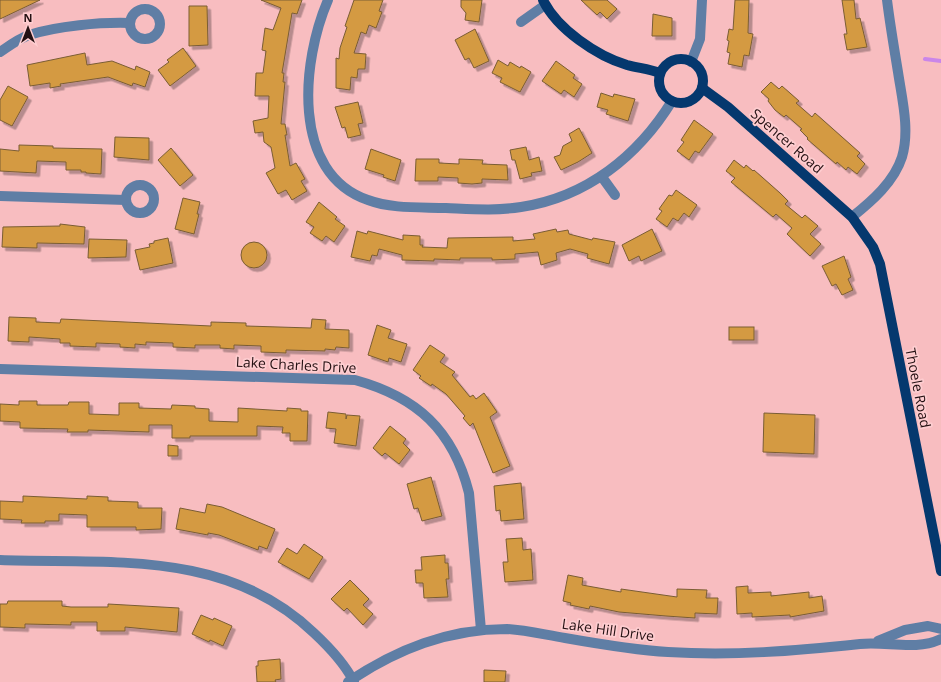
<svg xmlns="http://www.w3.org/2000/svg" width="941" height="682" font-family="'Open Sans',sans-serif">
	<defs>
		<filter id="shadow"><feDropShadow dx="3.5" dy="3.5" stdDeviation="0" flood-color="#0004"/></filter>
	</defs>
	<rect width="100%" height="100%" fill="#f8bdc0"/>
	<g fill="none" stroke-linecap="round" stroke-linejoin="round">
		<polyline stroke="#ca86e9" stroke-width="4" points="925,59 941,61"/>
	</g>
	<g fill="#d49a42" stroke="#7a5d34" filter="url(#shadow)">
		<polygon points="0,0 40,0 0,19"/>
		<polygon points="261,0 302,0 297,14 292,13 282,73 284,73 283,82 285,82 281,124 285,124 287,135 285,135 290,166 296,163 305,179 301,181 307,191 292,200 286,190 278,194 266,173 275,168 271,147 264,142 263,132 255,133 253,121 268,118 269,96 255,96 256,73 263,73 266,51 262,50 265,28 273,30 281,8"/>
		<polygon points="354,0 383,0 379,11 382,12 376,28 369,25 366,34 361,32 354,53 366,54 365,69 358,69 357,78 351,77 350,90 336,88 336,58 339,59 340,48 347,27 345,26"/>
		<polygon points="461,0 482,0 479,22 465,20 466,13 461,7"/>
		<polygon points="581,0 607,0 617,9 607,19 600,12 597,15"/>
		<polygon points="735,0 749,0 748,33 753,34 749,56 744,55 742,67 728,64 730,53 727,52 729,41 727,40 729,29 733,30"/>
		<polygon points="842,0 854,0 856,19 860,18 867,47 847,50 844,34 847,34"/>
		<polygon points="189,6 207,6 208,45 189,46"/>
		<polygon points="653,14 672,18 672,36 652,36"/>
		<polygon points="475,29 489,61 474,68 469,58 465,60 455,40"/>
		<polygon points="183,48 196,66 170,86 158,70 169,62 167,60"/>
		<polygon points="85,53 87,65 112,61 135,70 136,66 150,72 145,87 133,83 132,86 108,77 60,84 61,86 50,88 50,83 30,86 27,65"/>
		<polygon points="498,60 508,66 510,62 520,68 521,66 531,72 520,92 500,82 502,78 492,73"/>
		<polygon points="556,61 575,75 573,78 582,84 574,97 564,90 561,94 542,81"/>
		<polygon points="771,82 779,89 782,86 799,101 796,103 812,117 815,113 860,153 857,156 865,164 857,174 848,167 846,170 837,162 836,164 807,139 808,138 800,130 802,129 786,115 784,117 775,110 768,101 769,99 761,92"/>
		<polygon points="8,86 28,97 12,126 0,120 0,100"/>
		<polygon points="601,93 613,97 614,94 635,99 628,121 606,114 608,110 597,107"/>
		<polygon points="358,102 363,123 358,124 361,135 348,138 345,127 342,128 335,107"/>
		<polygon points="694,120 713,134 699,153 695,151 689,160 677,151 684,142 681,140"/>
		<polygon points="579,128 592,153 578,162 561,170 554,157 560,155 563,146 572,141 569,134"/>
		<polygon points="115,137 149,138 149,160 114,157"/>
		<polygon points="19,145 53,146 53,148 102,149 101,174 86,173 86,172 81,172 81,170 66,170 66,162 37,161 36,173 0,171 0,149 19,151"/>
		<polygon points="526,147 529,160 539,157 542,171 531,173 532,176 520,179 515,160 512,160 510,150"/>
		<polygon points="171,148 193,175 180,186 158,160"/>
		<polygon points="371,149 401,160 395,181 383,177 384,175 365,169"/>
		<polygon points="416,159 439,159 439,163 459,164 459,159 483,160 482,164 507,165 508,180 482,179 482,183 472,184 458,183 458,178 438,177 438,181 415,181"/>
		<polygon points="734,160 744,168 746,165 753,171 754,170 780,193 788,201 785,204 802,218 805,215 818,226 810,234 821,244 810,256 787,234 792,228 776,214 773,217 731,182 735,178 726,171"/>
		<polygon points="676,190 697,205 689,217 684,213 678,221 673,218 667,227 656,219 662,211 659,209 669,195 672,196"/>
		<polygon points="183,198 200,202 197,214 199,214 194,234 175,229"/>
		<polygon points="319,202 337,217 335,219 345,226 334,242 326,236 322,241 310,233 314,227 306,222"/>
		<polygon points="60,224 85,227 84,244 37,243 37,248 2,247 3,227 60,226"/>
		<polygon points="556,229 557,232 568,230 569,234 592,240 593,238 615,242 609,264 587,258 588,254 570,249 556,253 557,260 541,265 538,252 515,254 515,259 492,260 492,258 460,258 460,260 434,259 434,261 402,260 402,255 379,249 377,256 372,255 370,261 351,257 357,231 367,234 368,231 403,240 403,235 420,236 420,245 423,245 422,247 447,248 448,238 513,237 513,241 535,239 533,234"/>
		<polygon points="652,229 662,251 641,261 639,256 629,261 622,245"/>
		<polygon points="168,238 173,263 140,270 135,250 150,247 149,244 154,243 154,241"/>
		<polygon points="89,239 127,240 126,257 88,258"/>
		<circle cx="254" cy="255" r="13"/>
		<polygon points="844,256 851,277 848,279 853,290 842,295 836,284 832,286 822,266"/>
		<polygon points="9,317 36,318 36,322 60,323 61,319 211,326 211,322 246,323 246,326 311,328 312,319 326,320 325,329 349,330 349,348 336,347 335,350 325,349 325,351 286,350 286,353 261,352 261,346 234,345 234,349 220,348 220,345 195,345 195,348 173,347 173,343 146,342 146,345 135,344 135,348 120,347 120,344 96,343 96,347 70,346 70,343 60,343 60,339 29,337 29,342 8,341"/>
		<polygon points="377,325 391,330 388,338 407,344 401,362 389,358 388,362 368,355"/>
		<rect x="729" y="327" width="25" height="13"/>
		<polygon points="430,345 445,355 440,362 455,372 452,375 470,397 473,395 476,399 484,393 497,412 490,417 510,466 493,473 473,423 470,426 463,418 465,416 446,394 432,384 431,386 419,378 421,376 413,370"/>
		<polygon points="19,401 37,401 37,405 68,405 69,402 89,402 89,414 119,415 119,403 139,403 139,408 171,409 172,405 195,406 195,408 209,409 209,421 238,422 238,408 287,411 287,408 301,409 301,411 308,411 307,441 290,441 290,433 282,433 283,427 257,426 257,436 190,436 190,438 172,438 172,425 149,425 149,432 88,430 88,432 67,432 68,429 20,428 20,422 0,421 0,404 19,405"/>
		<polygon points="328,412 346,414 346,419 347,415 360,416 356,446 334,443 336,429 326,428"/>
		<polygon points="764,413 815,415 814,454 763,452"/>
		<polygon points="390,426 406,439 403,443 410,450 399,464 385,453 382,456 373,448"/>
		<polygon points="168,445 178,446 178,456 168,456"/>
		<polygon points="431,477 442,516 422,521 418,508 414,509 407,484"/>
		<polygon points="521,483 524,519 501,521 500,510 496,511 494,486"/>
		<polygon points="23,496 87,499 87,496 108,497 108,501 138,502 138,508 162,508 161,529 136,530 136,527 87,527 87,515 59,514 59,521 45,521 45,523 21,523 22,520 0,519 0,501 23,502"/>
		<polygon points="207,504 222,507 275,529 267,549 259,546 258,550 219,535 208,533 208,535 176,529 180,508 205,513"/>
		<polygon points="522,538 523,550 531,549 533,580 505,582 503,562 508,562 506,539"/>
		<polygon points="304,544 323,557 309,579 278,562 287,548 297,554"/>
		<polygon points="445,555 445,563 448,563 449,579 446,579 448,597 424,598 423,583 416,583 415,570 422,570 421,557"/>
		<polygon points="568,575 583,578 582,585 621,592 621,589 677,597 677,589 707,590 706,598 718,598 717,614 695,613 695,618 666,616 619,612 590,606 589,609 570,605 571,603 563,601"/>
		<polygon points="350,580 369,599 363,605 373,614 363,625 347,608 344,611 331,599"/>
		<polygon points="748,586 748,593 771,592 771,596 809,592 809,598 822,596 824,611 790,617 790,615 752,617 752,613 737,614 736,587"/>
		<polygon points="8,601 62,601 62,606 71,607 108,607 108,604 179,608 177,632 125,627 125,631 97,631 97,622 71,622 71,625 25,624 25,628 0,627 0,604 7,604"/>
		<polygon points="201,615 213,620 214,618 232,626 223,646 210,640 209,642 192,634"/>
		<polygon points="280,659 281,679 275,680 276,682 257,682 256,666 258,666 258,661"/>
		<polygon points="484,670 506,671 505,682 484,682"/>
	</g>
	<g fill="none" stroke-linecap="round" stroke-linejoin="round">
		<g stroke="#5f7ea5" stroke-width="10">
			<path d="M328 0C302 60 290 173 368 200 392 209 420 207 446 208 471 209 496 211 521 207 587 197 638 156 672 101"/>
			<circle cx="145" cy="24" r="15"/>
			<polyline points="521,22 545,5"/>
			<path d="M0 52C9 46 18 39 29 35 57 26 101 22 130 23"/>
			<polyline points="691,62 700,39 702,0"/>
			<polyline points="602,177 615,195"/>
			<circle cx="140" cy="199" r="14"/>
			<polyline points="0,196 126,200"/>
			<path d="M852 217C872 201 894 182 902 157 910 130 902 99 898 72 894 48 890 24 887 0"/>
			<path d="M0 369 355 380C417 397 453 430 469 493L481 630"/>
			<path d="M0 560C111 564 227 549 314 633 329 647 345 664 354 682"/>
			<polyline points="878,641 905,630 928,626 941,629"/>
			<path d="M348 682C397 649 448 629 507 629 526 630 546 635 565 638 599 644 633 650 668 652 732 656 795 651 860 644 886 641 916 651 941 639"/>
		</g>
		<g stroke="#05386e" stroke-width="10">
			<path d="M543 0C557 29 597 56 627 65 638 68 649 69 660 73"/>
			<circle cx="681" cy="81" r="22"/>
			<polyline points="702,88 728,107 852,217 873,247 880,264 941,571"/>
		</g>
	</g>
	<g text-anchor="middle" stroke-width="3.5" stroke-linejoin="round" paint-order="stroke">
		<g font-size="14" fill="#241012" stroke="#fecdd0">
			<text transform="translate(787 141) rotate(41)" y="5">Spencer Road</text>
			<text transform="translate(296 365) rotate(3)" y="5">Lake Charles Drive</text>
			<text transform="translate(918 388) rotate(79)" y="5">Thoele Road</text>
			<text transform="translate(608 630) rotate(8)" y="5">Lake Hill Drive</text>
		</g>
	</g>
	<g transform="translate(28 28)" stroke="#fecdd0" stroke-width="3" paint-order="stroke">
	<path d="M0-3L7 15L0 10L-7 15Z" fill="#241012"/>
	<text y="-6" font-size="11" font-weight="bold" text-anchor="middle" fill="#241012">N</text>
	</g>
</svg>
